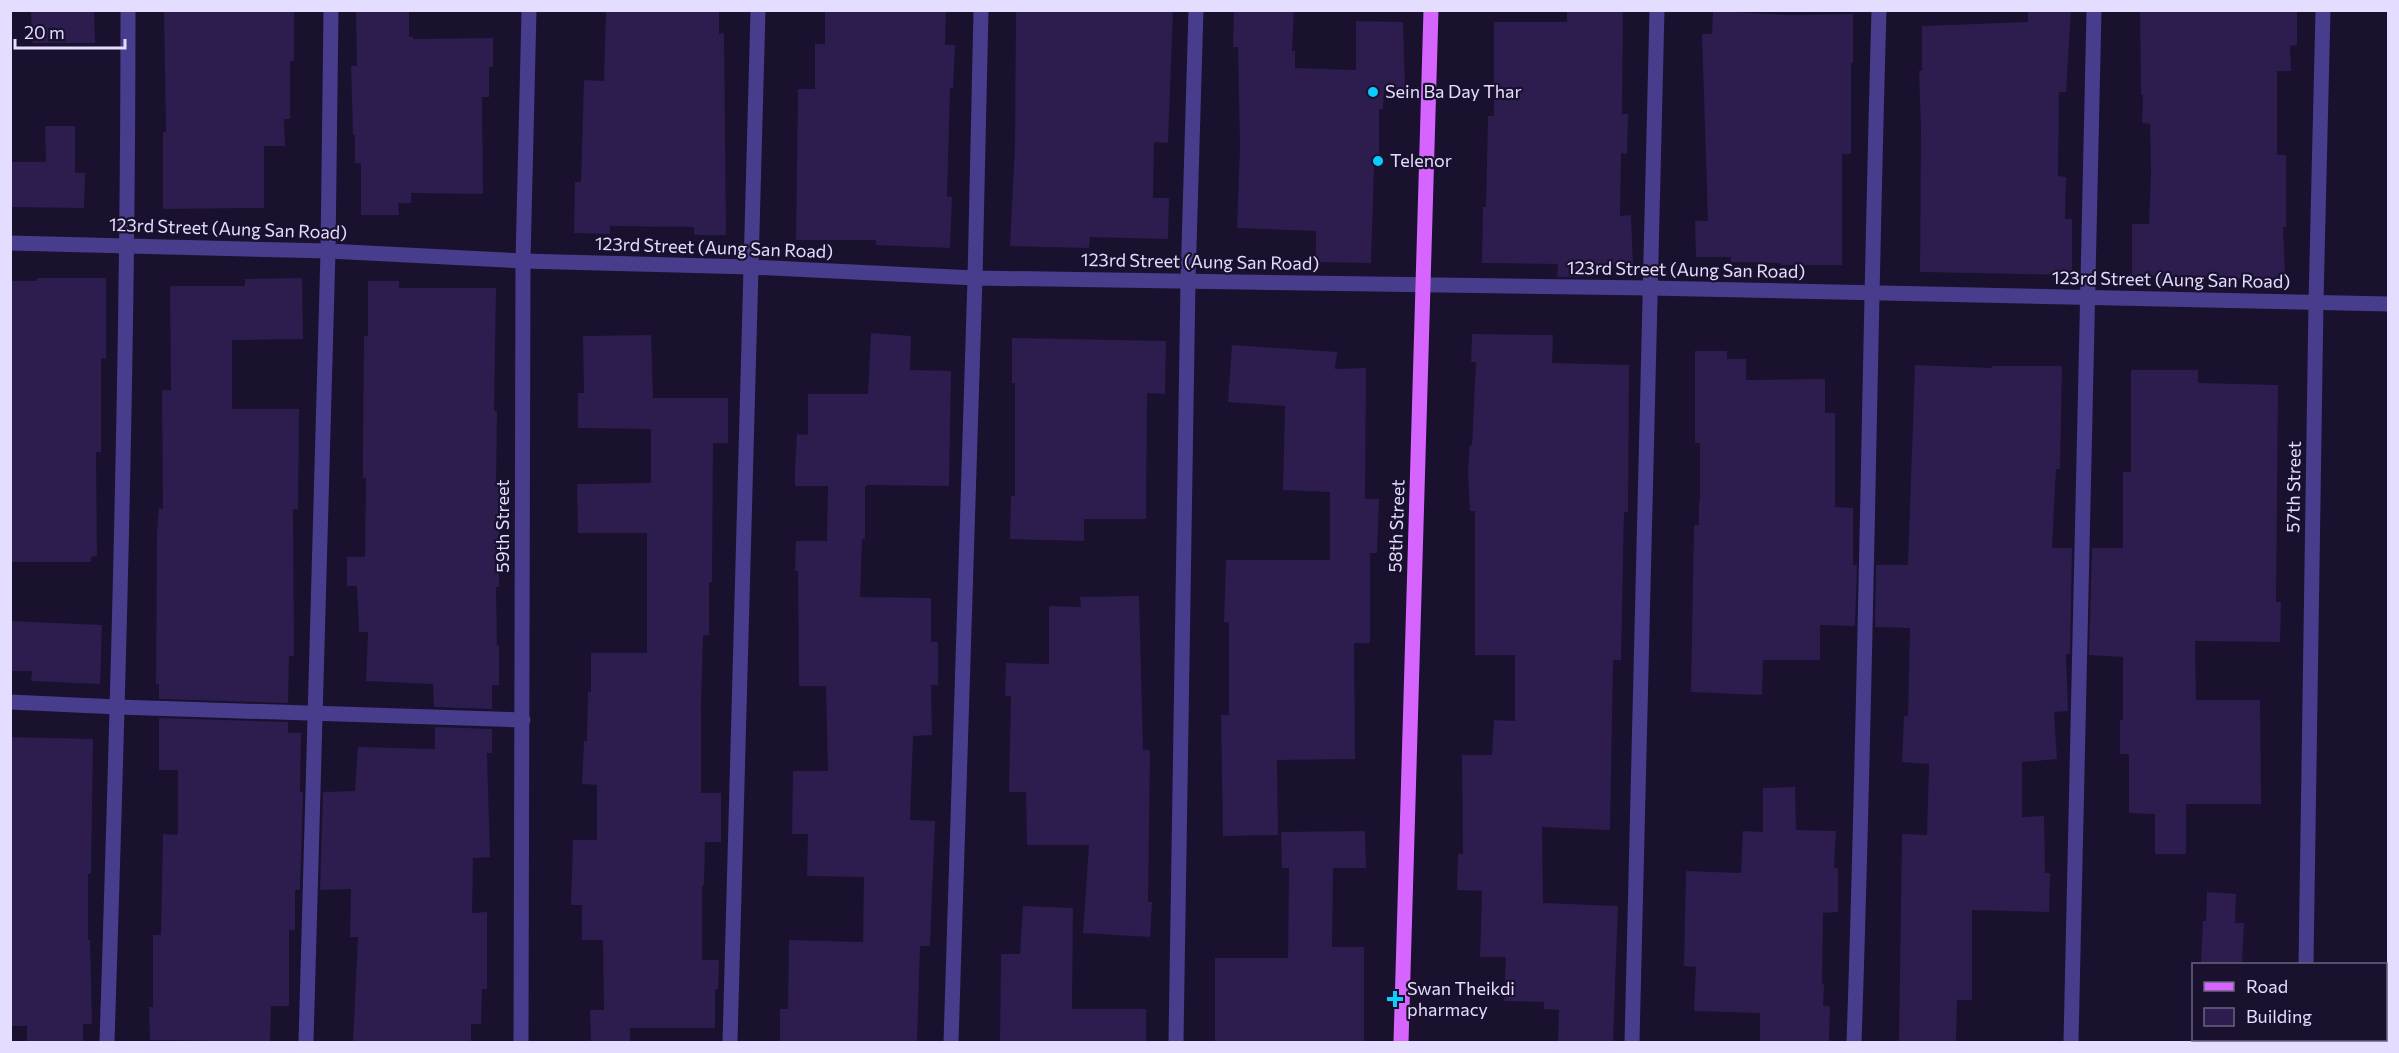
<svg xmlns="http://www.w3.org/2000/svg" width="2399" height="1053" font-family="Commissioner,sans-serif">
	<rect width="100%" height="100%" fill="#19112d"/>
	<g fill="#2c1d4e">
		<polygon points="31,10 94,10 95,43 32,43"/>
		<polygon points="164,10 294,10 294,61 290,61 290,119 284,119 285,146 264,146 264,208 163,209 163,132 166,132"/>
		<polygon points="356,10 409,10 409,37 413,37 413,39 493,38 493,67 489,67 489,97 482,97 483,194 411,193 411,203 398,203 399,215 361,215 361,163 355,163 355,135 353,135 351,66 357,66"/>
		<polygon points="606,10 719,10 719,34 724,33 726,235 694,235 694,227 610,226 610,234 574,233 575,182 581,182 584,80 604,81"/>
		<polygon points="825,10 946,10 945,45 955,45 953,88 950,88 947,197 952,197 950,248 876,245 876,240 796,240 798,89 815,89 815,44 825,44"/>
		<polygon points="1016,10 1173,10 1168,143 1154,142 1153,198 1169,198 1168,239 1090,237 1089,248 1010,246 1015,145"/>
		<polygon points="1234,10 1294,10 1292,51 1295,51 1295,68 1356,70 1356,21 1403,22 1405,89 1384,90 1383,109 1379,109 1379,167 1374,167 1371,263 1316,262 1316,231 1237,228 1240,148 1238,47 1233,47"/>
		<polygon points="1567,10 1623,10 1622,114 1628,114 1627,154 1621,153 1620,216 1631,215 1633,265 1588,267 1587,277 1557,277 1558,264 1482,263 1483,207 1486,207 1488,116 1494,116 1494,22 1567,22"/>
		<polygon points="2028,10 2071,10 2066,92 2059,92 2058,176 2066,177 2065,219 2072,219 2072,275 1920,272 1921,126 1919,71 1922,71 1922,26 2028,22"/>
		<polygon points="2140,10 2297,10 2297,45 2290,46 2291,71 2277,71 2277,155 2286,155 2286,227 2283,227 2285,278 2205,279 2204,286 2157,285 2157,276 2132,276 2132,224 2149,224 2151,174 2150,124 2142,123 2143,95 2141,95"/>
		<polygon points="1713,11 1789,15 1853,14 1853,63 1851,63 1851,154 1842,154 1842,265 1781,265 1781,263 1731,262 1731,257 1696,257 1695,221 1708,221 1702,34 1712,34"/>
		<polygon points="45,126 75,126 75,173 85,173 84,208 10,207 10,162 46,162"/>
		<polygon points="37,278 106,278 106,359 101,358 101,452 96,452 97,556 91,557 91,562 10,562 10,281 37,281"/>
		<polygon points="302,278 303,339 232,340 232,409 299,409 298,509 293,509 294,656 289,656 288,703 159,699 159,684 156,684 157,531 159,508 163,509 162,390 171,390 170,286 245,286 245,279"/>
		<polygon points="368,281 399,281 399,288 496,288 494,411 497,411 496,484 499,484 499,587 496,587 497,646 499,646 499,685 492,685 492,709 434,707 433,684 366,681 368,632 359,632 357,586 347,586 347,557 365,557 366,478 363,478 363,444 364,336 368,336"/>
		<polygon points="871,333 911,336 910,370 951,371 949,486 867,485 865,487 865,539 862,539 860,597 931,598 931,642 938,642 938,685 931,685 932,735 913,736 910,820 935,821 930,946 920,946 917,1042 780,1042 780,1009 788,1009 789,940 863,942 864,877 807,876 808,834 792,834 793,771 828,771 826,686 799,686 798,571 795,571 796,541 827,541 828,486 795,486 795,469 797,434 808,435 808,394 868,394"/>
		<polygon points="1472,334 1553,335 1552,363 1629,365 1628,512 1624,512 1621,660 1613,660 1610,830 1542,827 1543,903 1618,906 1613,1042 1558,1042 1559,1010 1544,1009 1544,1002 1504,1001 1506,957 1480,957 1482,891 1457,890 1458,854 1463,854 1462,755 1492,755 1494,720 1515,721 1515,655 1475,655 1475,511 1470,511 1468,471 1470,445 1472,445 1476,362 1471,362"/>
		<polygon points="651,335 653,398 728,398 728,443 713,443 712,582 709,582 709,635 703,635 701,705 701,793 721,793 721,842 705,842 704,885 702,885 702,960 719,960 718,989 715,989 715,1028 630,1028 630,1042 591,1042 590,1010 604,1010 603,940 582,940 582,905 571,905 573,840 597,840 597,785 582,784 584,741 587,741 588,692 591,692 591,653 647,653 647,533 578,533 577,484 651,483 651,429 578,428 578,393 584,393 583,336"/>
		<polygon points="1012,338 1166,341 1165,394 1147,393 1146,519 1084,519 1084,541 1010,539 1011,496 1015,496 1015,383 1012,383"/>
		<polygon points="1232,345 1337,352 1335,369 1366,368 1365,499 1379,499 1377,553 1370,553 1370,643 1354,643 1355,759 1277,760 1278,835 1223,836 1221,715 1229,715 1229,622 1224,622 1226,560 1330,560 1330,492 1283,490 1285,406 1228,402"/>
		<polygon points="1695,351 1727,351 1727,359 1746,359 1746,380 1825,379 1825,413 1835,413 1835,507 1853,508 1853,565 1857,565 1855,626 1820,625 1820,660 1763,660 1762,695 1691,692 1694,525 1699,525 1699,501 1700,501 1700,443 1695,443"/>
		<polygon points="1915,365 1992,368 1992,366 2062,366 2060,469 2056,469 2052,548 2072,548 2070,654 2066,654 2068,711 2054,712 2057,759 2022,762 2022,817 2044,816 2045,873 2050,873 2049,912 1972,910 1972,1000 1957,1000 1956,1042 1899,1042 1902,834 1927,835 1929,764 1902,762 1904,716 1908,716 1910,628 1875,627 1876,565 1908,565"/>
		<polygon points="2131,370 2198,370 2198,383 2278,385 2276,602 2281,602 2280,642 2195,641 2196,700 2260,700 2261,804 2186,804 2186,854 2155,854 2155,814 2129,813 2129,754 2120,754 2120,720 2123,720 2123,657 2089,655 2092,548 2123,548 2123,472 2131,472"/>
		<polygon points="1139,596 1143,750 1150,750 1148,902 1152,902 1150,937 1083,933 1089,845 1027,845 1026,792 1009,792 1011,696 1005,696 1006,663 1049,664 1049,606 1081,607 1080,597"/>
		<polygon points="10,621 102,625 100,684 31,681 32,671 10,671"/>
		<polygon points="159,718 288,722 288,733 301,733 300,792 303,792 300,890 295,890 295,930 289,930 289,1006 271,1006 270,1042 150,1040 149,1007 153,1007 153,935 161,935 163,834 178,835 178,770 159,770"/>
		<polygon points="435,727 492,729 492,753 487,753 490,857 473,858 472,913 487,912 487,989 482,989 481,1024 471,1024 471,1042 353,1042 358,937 350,937 351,889 320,890 323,792 355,791 358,747 435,749"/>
		<polygon points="10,737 93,739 91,874 88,874 88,940 90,940 92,1024 83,1024 83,1042 27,1042 27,1026 10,1026"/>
		<polygon points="1795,787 1796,830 1836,831 1834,868 1838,868 1838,912 1823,913 1822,984 1824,984 1823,1006 1830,1006 1829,1042 1760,1042 1760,1013 1694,1011 1696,967 1684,966 1686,871 1741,873 1743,831 1763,832 1763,788"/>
		<polygon points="1365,831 1366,868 1333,868 1332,947 1364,947 1364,1042 1215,1042 1215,958 1288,958 1289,868 1282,868 1281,832"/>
		<polygon points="2207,892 2236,894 2235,923 2244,923 2242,964 2201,964 2203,921 2206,921"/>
		<polygon points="1023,906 1073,908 1072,1009 1146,1009 1146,1042 1000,1042 1001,954 1020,954"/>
	</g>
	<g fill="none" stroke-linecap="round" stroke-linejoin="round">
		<g stroke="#483c8c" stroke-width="15">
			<polyline points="10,243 328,251 523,261 751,267 975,278 1649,288 2388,304"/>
			<polyline points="10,702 118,707 523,720"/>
			<polyline points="2306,964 2316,302 2323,10"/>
			<path d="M107 1042C118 699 128 355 128 10"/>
			<polyline points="306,1042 328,251 331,10"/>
			<polyline points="521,1042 523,261 529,10"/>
			<polyline points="730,1042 758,10"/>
			<polyline points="951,1042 975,278 981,10"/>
			<polyline points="1176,1042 1188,281 1196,10"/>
			<polyline points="1632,1042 1657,10"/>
			<path d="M1854 1042C1866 699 1869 354 1879 10"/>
			<polyline points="2071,1042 2094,10"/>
			<polyline points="2306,1042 2306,1040"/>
		</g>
		<polyline stroke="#d664ff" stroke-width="15" points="1401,1042 1431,10"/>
	</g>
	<g fill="#09ccff" stroke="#19112d" stroke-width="2">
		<circle cx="1373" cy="92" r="6"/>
		<circle cx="1378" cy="161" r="6"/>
		<path d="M1392 990h6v6h6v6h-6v6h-6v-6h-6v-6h6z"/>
	</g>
	<g text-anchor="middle" stroke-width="4.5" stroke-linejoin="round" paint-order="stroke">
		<g font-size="18" fill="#e5ddff" stroke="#19112d" text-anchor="start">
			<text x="1385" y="98">Sein Ba Day Thar</text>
			<text x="1390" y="167">Telenor</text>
			<text x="1407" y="995">Swan Theikdi<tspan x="1407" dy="21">pharmacy</tspan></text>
		</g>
		<g font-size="18" fill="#e5ddff" stroke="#19112d">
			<text transform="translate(228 229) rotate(2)" y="6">123rd Street (Aung San Road)</text>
			<text transform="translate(714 248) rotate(2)" y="6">123rd Street (Aung San Road)</text>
			<text transform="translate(1200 262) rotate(1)" y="6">123rd Street (Aung San Road)</text>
			<text transform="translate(1686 270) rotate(1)" y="6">123rd Street (Aung San Road)</text>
			<text transform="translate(2171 280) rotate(1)" y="6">123rd Street (Aung San Road)</text>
			<text transform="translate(2294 487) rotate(-89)" y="6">57th Street</text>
			<text transform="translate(503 526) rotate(-90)" y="6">59th Street</text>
			<text transform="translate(1397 526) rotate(-88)" y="6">58th Street</text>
		</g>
	</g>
	<rect width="2399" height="1053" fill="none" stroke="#e5ddff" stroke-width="24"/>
	<rect x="2192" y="963" width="195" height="78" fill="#19112d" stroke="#6b6381" stroke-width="1.5"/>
	<rect x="2204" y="982" width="30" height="9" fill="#d664ff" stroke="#6b6381" stroke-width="1.5"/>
	<text x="2246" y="993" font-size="18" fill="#e5ddff">Road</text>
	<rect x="2204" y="1008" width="30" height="18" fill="#2c1d4e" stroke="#6b6381" stroke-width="1.5"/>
	<text x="2246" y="1023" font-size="18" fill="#e5ddff">Building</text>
	<path d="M15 39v9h110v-9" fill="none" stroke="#e5ddff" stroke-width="3"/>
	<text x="24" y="39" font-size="18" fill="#e5ddff" stroke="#19112d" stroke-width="4.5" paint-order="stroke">20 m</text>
</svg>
